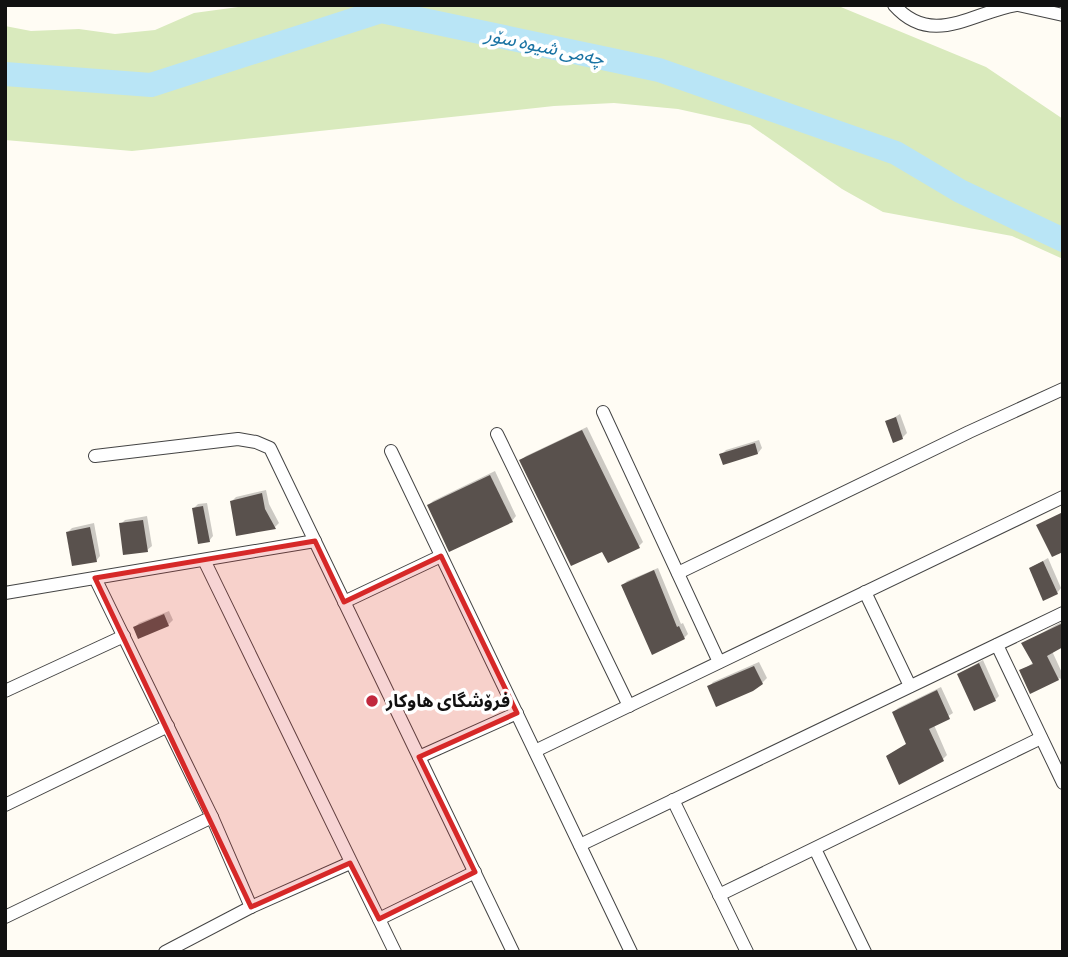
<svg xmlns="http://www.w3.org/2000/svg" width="1068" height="957" font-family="Literata,'Noto Sans Arabic',serif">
	<rect width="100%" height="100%" fill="#fffcf4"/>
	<polygon fill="#d9eabd" points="253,5 836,5 986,67 1063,119 1063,259 1012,236 883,212 842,189 750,125 678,109 614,103 554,106 132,151 5,140 5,26 31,31 79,29 115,34 155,30 194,13"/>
	<g fill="#0003">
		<polygon points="900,414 907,433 902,438 887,422"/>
		<polygon points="587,427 643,542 639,546 521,460 526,456"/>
		<polygon points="759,440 762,448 758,453 721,455 726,450"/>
		<polygon points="495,471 516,516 512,521 429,505 433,501"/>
		<polygon points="266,490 269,504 279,523 275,527 232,501 236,497"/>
		<polygon points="207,503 213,536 209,541 193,509 198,504"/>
		<polygon points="147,516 152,546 147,550 121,524 125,520"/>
		<polygon points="94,523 100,556 96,561 68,532 72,528"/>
		<polygon points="1048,558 1061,588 1057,593 1031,568"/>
		<polygon points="658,568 681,624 683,623 688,634 684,638 623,585 627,581"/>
		<polygon points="169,611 173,620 168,625 135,627 139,623"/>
		<polygon points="1063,621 1063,645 1052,651 1063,675 1063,683 1060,678 1031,692 1021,671 1034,662 1024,643"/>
		<polygon points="983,660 999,696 995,700 959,674"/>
		<polygon points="759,662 767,678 762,683 709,687 713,682"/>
		<polygon points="941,687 953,713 934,725 947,755 943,759 888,756 908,743 894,712 898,708"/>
	</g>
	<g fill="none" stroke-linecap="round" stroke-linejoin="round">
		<polyline stroke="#b9e5f6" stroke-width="24" points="5,74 151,85 381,11 659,70 896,153 960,191 1063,240"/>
	</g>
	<g fill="#59514d">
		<polygon points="896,417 903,439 893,443 885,421"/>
		<polygon points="582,430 640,548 608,563 602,552 571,566 519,460"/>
		<polygon points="755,443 758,454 723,465 719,454"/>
		<polygon points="490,475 513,522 449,552 427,505"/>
		<polygon points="262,493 265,509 276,529 236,536 230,501"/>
		<polygon points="203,506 210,542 198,544 192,508"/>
		<polygon points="1063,512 1063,552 1052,557 1036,525"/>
		<polygon points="143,520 148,552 123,555 119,523"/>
		<polygon points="90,527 97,562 72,566 66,532"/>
		<polygon points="1043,561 1058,594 1043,601 1029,568"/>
		<polygon points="654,570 677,627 679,626 685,639 652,655 621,585"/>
		<polygon points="164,614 169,626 138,639 133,627"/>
		<polygon points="1063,623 1063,647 1047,656 1059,680 1030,694 1019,670 1033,664 1021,643"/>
		<polygon points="979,663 996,701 974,711 957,674"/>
		<polygon points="754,666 763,684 753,691 716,707 707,686"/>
		<polygon points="937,690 950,719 929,729 944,761 899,785 886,756 906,744 892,712"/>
	</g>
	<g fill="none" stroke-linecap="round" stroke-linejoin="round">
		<g stroke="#444" stroke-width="14">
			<g id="minor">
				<path d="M894 5C932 48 973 12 1016 5"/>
				<polyline points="1018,5 1063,15"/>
				<polyline points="603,412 719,662"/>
				<polyline points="497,434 629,706"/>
				<polyline points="391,451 631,952"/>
				<polyline points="95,456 238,439 256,442 270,448 513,952"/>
				<polyline points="204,560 395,952"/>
				<polyline points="678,573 969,432 1063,389"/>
				<polyline points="95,578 212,817 251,907"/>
				<polyline points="865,592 910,686"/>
				<polyline points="5,593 315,541"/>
				<polyline points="344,602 441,556"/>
				<polyline points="997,645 1063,783"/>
				<polyline points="5,691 124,636"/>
				<polyline points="535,751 1063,497"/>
				<polyline points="419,757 517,713"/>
				<polyline points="673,800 747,952"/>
				<polyline points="5,805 168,726"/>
				<polyline points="580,845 1063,613"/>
				<polyline points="815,849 865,952"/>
				<polyline points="719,895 1041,738"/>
				<polyline points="5,917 212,817"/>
				<polyline points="379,919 475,872"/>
				<polyline points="165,952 251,907 350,863"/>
			</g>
		</g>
		<use href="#minor" stroke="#fff" stroke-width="12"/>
	</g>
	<path fill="#d62828" fill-opacity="0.2" stroke="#d62828" stroke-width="5" stroke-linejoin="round" d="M315 541 344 602 441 556 517 713 419 757 475 872 379 919 350 863 251 907 95 578Z"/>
	<circle fill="#c1283d" stroke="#fff" stroke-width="2.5" cx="372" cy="701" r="7"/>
	<g text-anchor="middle" stroke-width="7" stroke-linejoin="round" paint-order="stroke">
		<g font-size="18" font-weight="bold" fill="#111" stroke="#fff" text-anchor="start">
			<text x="386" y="707">فرۆشگای ھاوکار</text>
		</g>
		<g font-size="19" font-style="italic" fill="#1973a3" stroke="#fff">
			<text transform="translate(545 46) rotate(12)" y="7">چەمی شیوە سۆر</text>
		</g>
	</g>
	<rect width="1068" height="957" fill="none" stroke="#111111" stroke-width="14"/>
</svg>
